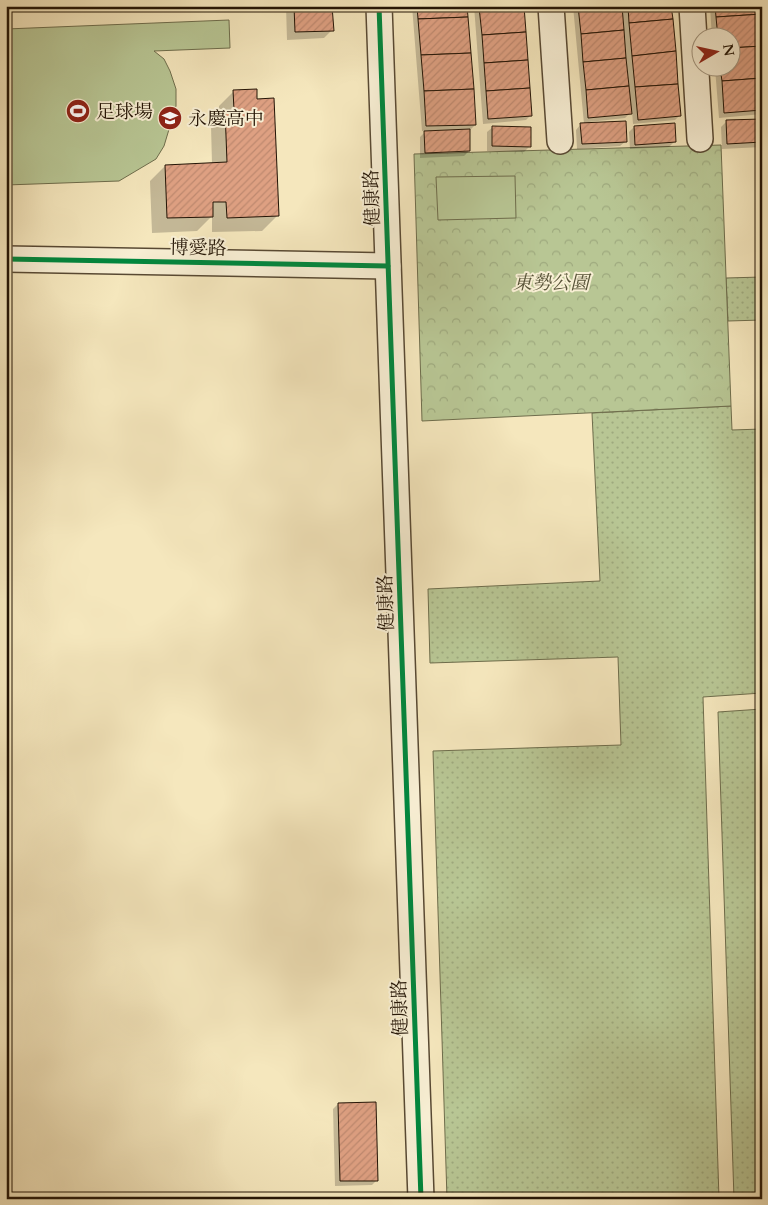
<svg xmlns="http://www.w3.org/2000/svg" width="768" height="1205" font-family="Cardo,'Noto Serif TC',serif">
	<defs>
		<pattern id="grass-dots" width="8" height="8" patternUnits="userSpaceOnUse" patternTransform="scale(1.25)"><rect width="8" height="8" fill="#b8c694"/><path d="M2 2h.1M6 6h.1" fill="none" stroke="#9ea97e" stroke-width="1.8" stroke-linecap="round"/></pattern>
		<pattern id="park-crowns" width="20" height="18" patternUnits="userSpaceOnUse" patternTransform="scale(1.25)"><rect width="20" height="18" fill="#b8c694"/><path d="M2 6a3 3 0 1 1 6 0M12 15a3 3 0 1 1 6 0" fill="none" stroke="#9ea97e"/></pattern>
		<pattern id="building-hatch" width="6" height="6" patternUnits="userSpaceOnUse" patternTransform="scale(1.25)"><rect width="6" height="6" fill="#dea082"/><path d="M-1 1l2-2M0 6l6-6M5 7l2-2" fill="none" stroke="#be896f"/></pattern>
	</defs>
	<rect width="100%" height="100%" fill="#f5e7bd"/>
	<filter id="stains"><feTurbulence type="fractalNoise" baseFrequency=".004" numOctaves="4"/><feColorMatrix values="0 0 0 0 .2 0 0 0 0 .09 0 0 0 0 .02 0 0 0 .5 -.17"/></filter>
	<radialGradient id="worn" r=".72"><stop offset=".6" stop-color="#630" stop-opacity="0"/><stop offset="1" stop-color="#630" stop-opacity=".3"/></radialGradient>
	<g fill="url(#grass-dots)" stroke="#6e6d4c">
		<polygon points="762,277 762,320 728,321 726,278"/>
		<polygon points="731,406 732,430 762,429 762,693 703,697 719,1199 447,1199 433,751 621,745 618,657 430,663 428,589 600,581 592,413"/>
		<polygon points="762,709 762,1199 734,1199 718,712"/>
	</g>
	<polygon fill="url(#park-crowns)" stroke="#6e6d4c" points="721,145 731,406 422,421 414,154"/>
	<g fill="#b8c694" stroke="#6e6d4c">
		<polygon points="229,20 230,48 154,51 164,59 170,71 176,89 176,106 164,146 156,159 119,181 6,185 6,29"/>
		<polygon points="515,176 516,218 438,220 436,177"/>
	</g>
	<g fill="#0003">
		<polygon points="286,6 331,6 332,30 324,38 287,40"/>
		<polygon points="412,6 465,6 475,125 470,130 469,151 464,156 420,158 420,137 426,131 422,131"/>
		<polygon points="474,6 523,6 531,115 526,120 483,124"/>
		<polygon points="573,6 670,6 680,115 675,120 633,124 632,111 625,118 589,122 590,124 626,141 620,146 577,149 576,130 581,124 584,124"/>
		<polygon points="710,6 762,6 762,114 719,118 715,68 730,68 730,38 712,38"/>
		<polygon points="234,91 256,100 277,216 262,231 212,232 212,216 197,231 152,233 150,181 165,166 212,164 211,126 219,118 219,106"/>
		<polygon points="762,120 762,147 722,149 721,127 727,121"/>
		<polygon points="493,127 529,147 524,152 487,151 487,132"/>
		<polygon points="634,127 675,141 669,147 630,149 629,132"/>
		<polygon points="338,1104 377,1180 372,1185 335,1186 333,1109"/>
	</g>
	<g fill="url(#building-hatch)" stroke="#231405">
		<polygon points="294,6 332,6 334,31 295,32"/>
		<polygon points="417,6 467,6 468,17 418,19"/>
		<polygon points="496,6 524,6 526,32 482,35 479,7"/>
		<polygon points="578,6 622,6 624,30 581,34"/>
		<polygon points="628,6 671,6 673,19 629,23"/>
		<polygon points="715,6 762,6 762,14 716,17"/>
		<polygon points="762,14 762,46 730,48 730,38 718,38 716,17"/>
		<polygon points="468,17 471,53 421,55 418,19"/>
		<polygon points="673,19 676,51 632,56 629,23"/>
		<polygon points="624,30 626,58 583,62 581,34"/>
		<polygon points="526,32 528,60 484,63 482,35"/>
		<polygon points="762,46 762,78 722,81 720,68 730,68 730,48"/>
		<polygon points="676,51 678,84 635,87 632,56"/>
		<polygon points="471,53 474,89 424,91 421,55"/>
		<polygon points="626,58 629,86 586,90 583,62"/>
		<polygon points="528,60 530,88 486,91 484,63"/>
		<polygon points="762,78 762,110 724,113 722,81"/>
		<polygon points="678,84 681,116 638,120 635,87"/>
		<polygon points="629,86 632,114 588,118 586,90"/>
		<polygon points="530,88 532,116 488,119 486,91"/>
		<polygon points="257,89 257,99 274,98 279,216 227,218 226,202 213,202 213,217 167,218 165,165 227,162 225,110 234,110 233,90"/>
		<polygon points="474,89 476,125 426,126 424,91"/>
		<polygon points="762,119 762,142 727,144 726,120"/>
		<polygon points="626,121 627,142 582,144 580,123"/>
		<polygon points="675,123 676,142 635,145 634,126"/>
		<polygon points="492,126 531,127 531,147 492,146"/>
		<polygon points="470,129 470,151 425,153 424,131"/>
		<polygon points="376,1102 378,1181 340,1181 338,1103"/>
	</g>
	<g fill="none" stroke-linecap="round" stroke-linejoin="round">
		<g stroke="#584933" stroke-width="28">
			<g id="minor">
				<polyline points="379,6 421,1199"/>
				<polyline points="551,6 560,141"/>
				<polyline points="692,6 700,139"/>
				<polyline points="6,259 388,266"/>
			</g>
		</g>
		<use href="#minor" stroke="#f8efd4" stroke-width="25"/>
		<g stroke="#f8efd4" stroke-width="8">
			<g id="cycleway">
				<polyline points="379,6 421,1199"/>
				<polyline points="6,259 388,266"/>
			</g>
		</g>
		<use href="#cycleway" stroke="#00873e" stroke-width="5"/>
	</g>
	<defs>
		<g id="stadium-disc" transform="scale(1.25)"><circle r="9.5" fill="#8f2418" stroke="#f8efd4"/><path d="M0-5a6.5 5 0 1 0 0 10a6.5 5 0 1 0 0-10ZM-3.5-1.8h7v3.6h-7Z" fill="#fff"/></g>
		<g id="school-disc" transform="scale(1.25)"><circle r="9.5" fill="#8f2418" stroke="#f8efd4"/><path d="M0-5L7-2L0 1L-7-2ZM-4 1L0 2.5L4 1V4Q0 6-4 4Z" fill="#fff"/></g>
	</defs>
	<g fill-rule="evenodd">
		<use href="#stadium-disc" x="78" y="111"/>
		<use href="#school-disc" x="170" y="118"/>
	</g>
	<g text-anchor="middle" stroke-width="4" stroke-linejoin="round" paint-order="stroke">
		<g font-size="19" fill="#231405" stroke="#f8efd4" text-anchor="start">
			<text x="96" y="118">足球場</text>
			<text x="188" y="125">永慶高中</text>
		</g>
		<g font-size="19" fill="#231405" stroke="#f8efd4">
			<text transform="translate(371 198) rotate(-92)" y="7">健康路</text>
			<text transform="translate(198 247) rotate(1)" y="7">博愛路</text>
			<text transform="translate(385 603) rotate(-92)" y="7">健康路</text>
			<text transform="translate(399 1008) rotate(-92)" y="7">健康路</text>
		</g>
		<g font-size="19" font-style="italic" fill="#575237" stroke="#f8efd4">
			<text x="551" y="289">東勢公園</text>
		</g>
	</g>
	<rect width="768" height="1205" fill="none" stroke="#f5e7bd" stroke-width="25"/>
	<rect x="8" y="8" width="753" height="1190" fill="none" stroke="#231405" stroke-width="2.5"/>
	<rect x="12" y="12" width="743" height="1180" fill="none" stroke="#231405"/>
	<g transform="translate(716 52) rotate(81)"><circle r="24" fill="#f8efd4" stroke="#a39781"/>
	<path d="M0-4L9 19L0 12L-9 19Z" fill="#8f2418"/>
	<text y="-8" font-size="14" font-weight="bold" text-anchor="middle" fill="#231405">N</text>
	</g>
	<rect width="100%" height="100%" filter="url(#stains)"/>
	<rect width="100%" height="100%" fill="url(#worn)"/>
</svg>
